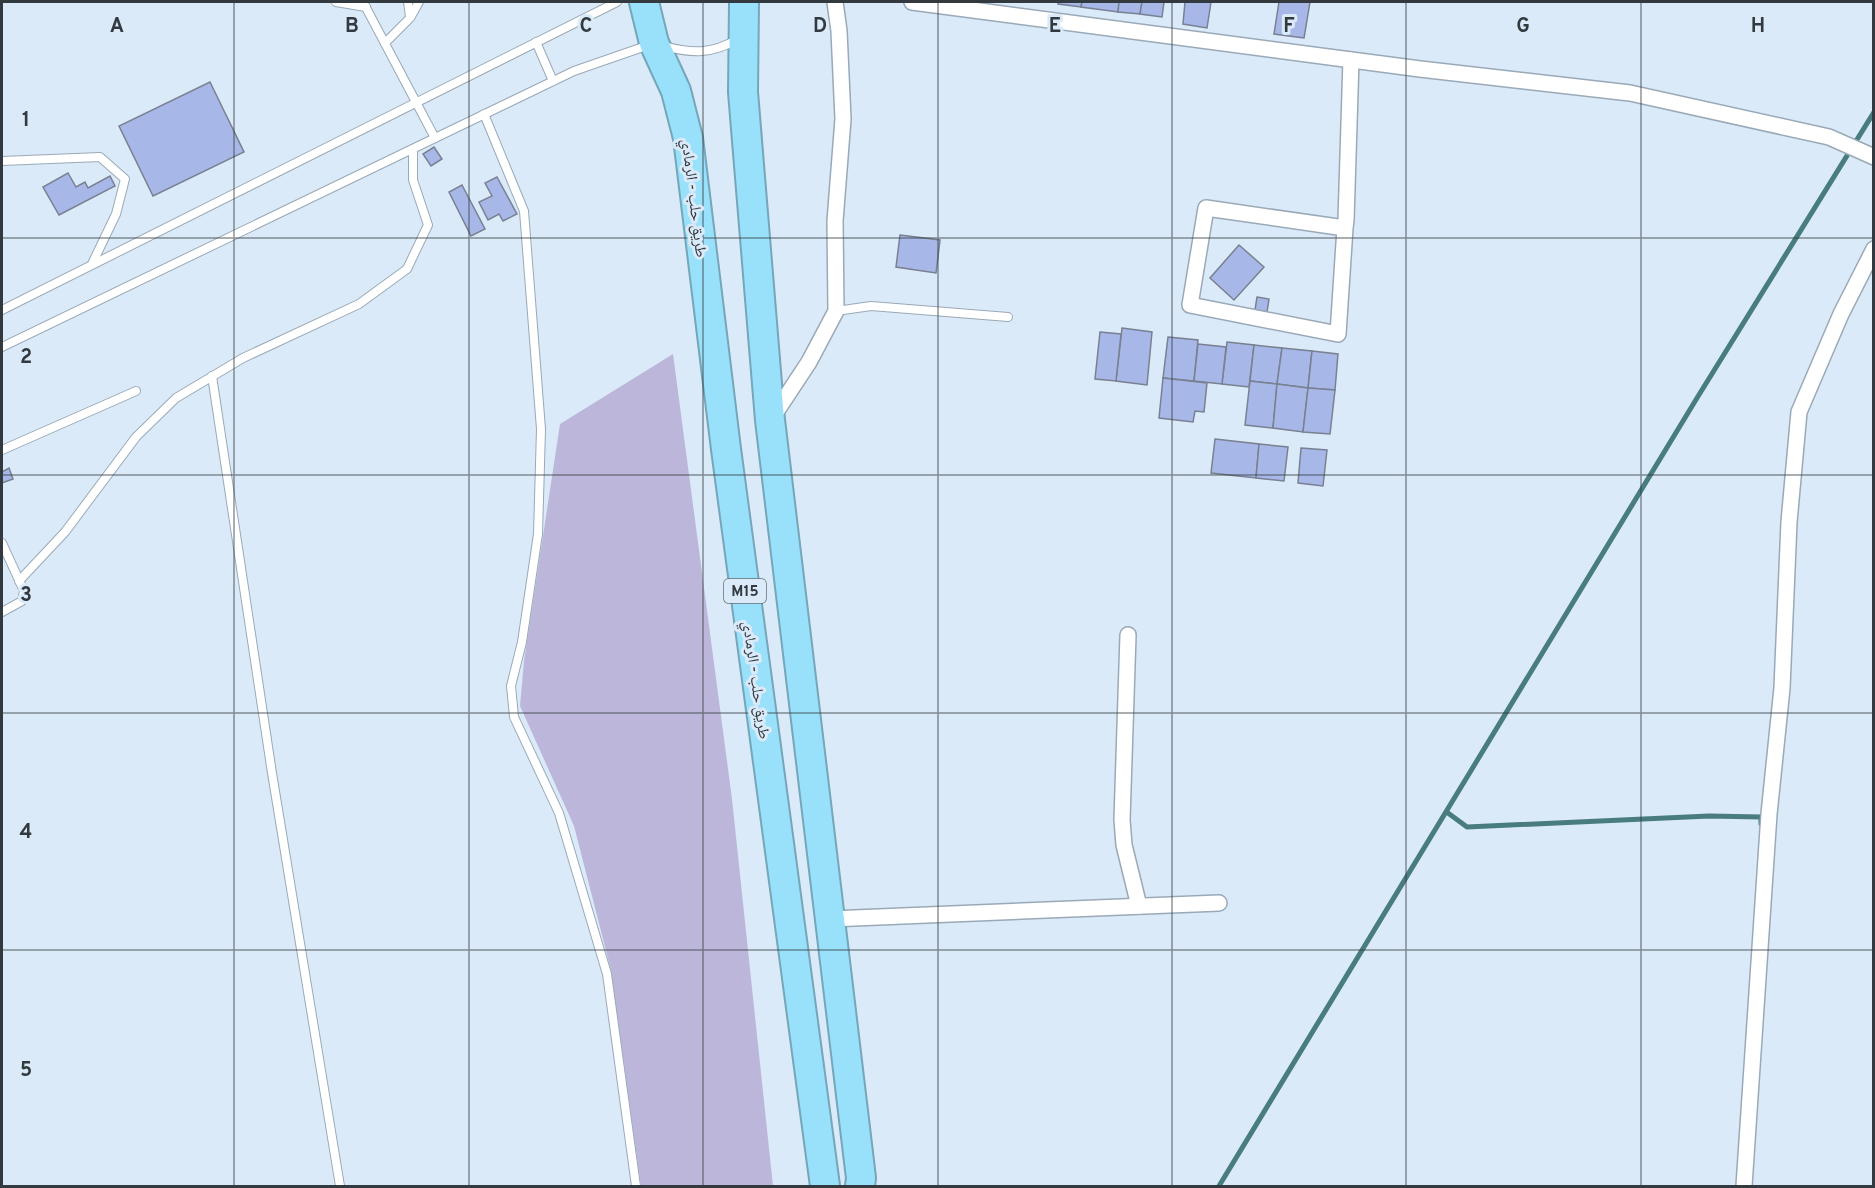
<svg xmlns="http://www.w3.org/2000/svg" width="1875" height="1188" font-family="Overpass,'Noto Naskh Arabic',sans-serif">
	<rect width="100%" height="100%" fill="#daeaf9"/>
	<polygon fill="#bcb7da" points="673,354 732,799 773,1186 641,1186 611,970 574,826 520,706 524,661 560,424"/>
	<g fill="none" stroke-linecap="round" stroke-linejoin="round">
		<g stroke="#487c7f" stroke-width="5">
			<polyline points="1448,813 1467,827 1709,816 1761,817 1761,824"/>
			<polyline points="1219,1186 1697,398 1874,112"/>
		</g>
	</g>
	<g fill="#a7b8e8" stroke="#798091" stroke-width="1.5">
		<polygon points="1058,2 1082,2 1081,7 1058,4"/>
		<polygon points="1082,2 1119,2 1118,12 1081,7"/>
		<polygon points="1119,2 1142,2 1140,14 1118,12"/>
		<polygon points="1142,2 1164,2 1162,17 1140,14"/>
		<polygon points="1185,2 1211,2 1207,28 1183,24"/>
		<polygon points="1279,2 1310,2 1304,38 1274,34"/>
		<polygon points="210,82 244,152 153,196 119,126"/>
		<polygon points="434,147 442,159 431,166 423,154"/>
		<polygon points="68,173 76,187 85,182 88,188 110,176 115,186 59,215 43,187"/>
		<polygon points="497,177 517,214 503,221 499,214 488,220 479,202 492,196 485,183"/>
		<polygon points="462,185 485,229 471,236 449,192"/>
		<polygon points="900,235 940,240 936,273 896,267"/>
		<polygon points="1239,245 1264,267 1234,300 1210,278"/>
		<polygon points="1257,297 1269,299 1267,312 1255,310"/>
		<polygon points="1122,328 1152,332 1147,385 1116,381"/>
		<polygon points="1100,332 1121,334 1116,381 1095,379"/>
		<polygon points="1168,337 1198,340 1194,381 1163,378"/>
		<polygon points="1227,342 1254,345 1249,387 1222,384"/>
		<polygon points="1198,344 1226,347 1222,384 1194,381"/>
		<polygon points="1254,345 1282,348 1277,384 1250,381"/>
		<polygon points="1282,348 1312,351 1308,388 1277,384"/>
		<polygon points="1312,351 1338,354 1335,390 1308,388"/>
		<polygon points="1163,378 1207,383 1204,412 1195,411 1193,422 1159,418"/>
		<polygon points="1250,381 1277,384 1273,428 1245,425"/>
		<polygon points="1277,384 1308,388 1303,432 1273,428"/>
		<polygon points="1308,388 1335,390 1330,434 1303,432"/>
		<polygon points="1215,439 1259,444 1256,478 1211,473"/>
		<polygon points="1259,444 1288,447 1284,481 1256,478"/>
		<polygon points="1301,448 1327,450 1323,486 1298,483"/>
		<polygon points="9,468 13,479 2,483 2,472"/>
	</g>
	<g fill="none" stroke-linecap="round" stroke-linejoin="round">
		<g stroke="#9aa9b7" stroke-width="10">
			<g id="lane">
				<polyline points="336,2 366,7"/>
				<polyline points="363,2 435,138"/>
				<polyline points="408,2 410,17"/>
				<polyline points="536,42 553,81"/>
				<polyline points="385,43 410,18 419,2"/>
				<path d="M664 46C692 54 712 54 738 39"/>
				<polyline points="484,114 524,211 541,429 538,534 522,642 511,686 514,717 559,813 607,974 636,1186"/>
				<polyline points="2,161 100,157 125,179 116,214 92,264"/>
				<polyline points="2,310 617,2"/>
				<polyline points="836,311 871,306 1008,317"/>
				<polyline points="2,347 574,71 649,45"/>
				<polyline points="212,376 272,773 340,1186"/>
				<polyline points="2,450 136,391"/>
				<polyline points="2,543 24,591 22,601 2,612"/>
				<polyline points="19,581 65,532 136,437 176,398 243,358 359,304 407,269 428,225 413,180 413,149"/>
			</g>
		</g>
		<g stroke="#9aa9b7" stroke-width="18">
			<g id="street">
				<polyline points="912,2 1420,69 1630,93 1829,137 1874,157"/>
				<polyline points="1345,228 1206,208 1190,305 1338,334 1345,228 1346,220 1351,60"/>
				<polyline points="772,418 809,362 836,311 835,221 843,119 839,31 835,2"/>
				<polyline points="1128,635 1122,820 1124,845 1139,906"/>
				<polyline points="830,919 1219,903"/>
				<polyline points="1744,1186 1769,814 1782,688 1789,522 1799,412 1841,314 1874,249"/>
			</g>
		</g>
		<g stroke="#75a6b9" stroke-width="32">
			<g id="highway">
				<polyline points="644,2 654,43 676,91 688,138 726,449 825,1186"/>
				<polyline points="744,2 743,92 770,420 861,1178 860,1186"/>
			</g>
		</g>
		<use href="#lane" stroke="#fff" stroke-width="8"/>
		<use href="#street" stroke="#fff" stroke-width="15"/>
		<use href="#highway" stroke="#99e0fa" stroke-width="28"/>
	</g>
	<path fill="none" stroke="#333a3f" stroke-width="1.5" stroke-opacity="0.55" d="M234 2V1186M469 2V1186M703 2V1186M938 2V1186M1172 2V1186M1406 2V1186M1641 2V1186M2 238H1874M2 475H1874M2 713H1874M2 950H1874"/>
	<g text-anchor="middle" stroke-width="6" stroke-linejoin="round" paint-order="stroke">
		<rect fill="#daeaf9" stroke="#656f77" stroke-width="1.5" x="724" y="579" width="42" height="24" rx="4.5"/>
		<g font-size="15" font-weight="bold" fill="#333a3f">
			<text x="745" y="596">M15</text>
		</g>
		<g font-size="16" fill="#333a3f" stroke="#daeaf9">
			<text transform="translate(695 198) rotate(83)" y="6">طريق حلب - الرمادي</text>
			<text transform="translate(757 680) rotate(82)" y="6">طريق حلب - الرمادي</text>
		</g>
	</g>
	<g font-size="20" text-anchor="middle" font-weight="bold" fill="#333a3f" stroke="#daeaf9" stroke-width="6" stroke-linejoin="round" paint-order="stroke">
		<text x="117" y="32">A</text>
		<text x="352" y="32">B</text>
		<text x="586" y="32">C</text>
		<text x="820" y="32">D</text>
		<text x="1055" y="32">E</text>
		<text x="1289" y="32">F</text>
		<text x="1523" y="32">G</text>
		<text x="1758" y="32">H</text>
		<text x="26" y="126">1</text>
		<text x="26" y="363">2</text>
		<text x="26" y="601">3</text>
		<text x="26" y="838">4</text>
		<text x="26" y="1076">5</text>
	</g>
	<rect width="1875" height="1188" fill="none" stroke="#333a3f" stroke-width="6"/>
</svg>
